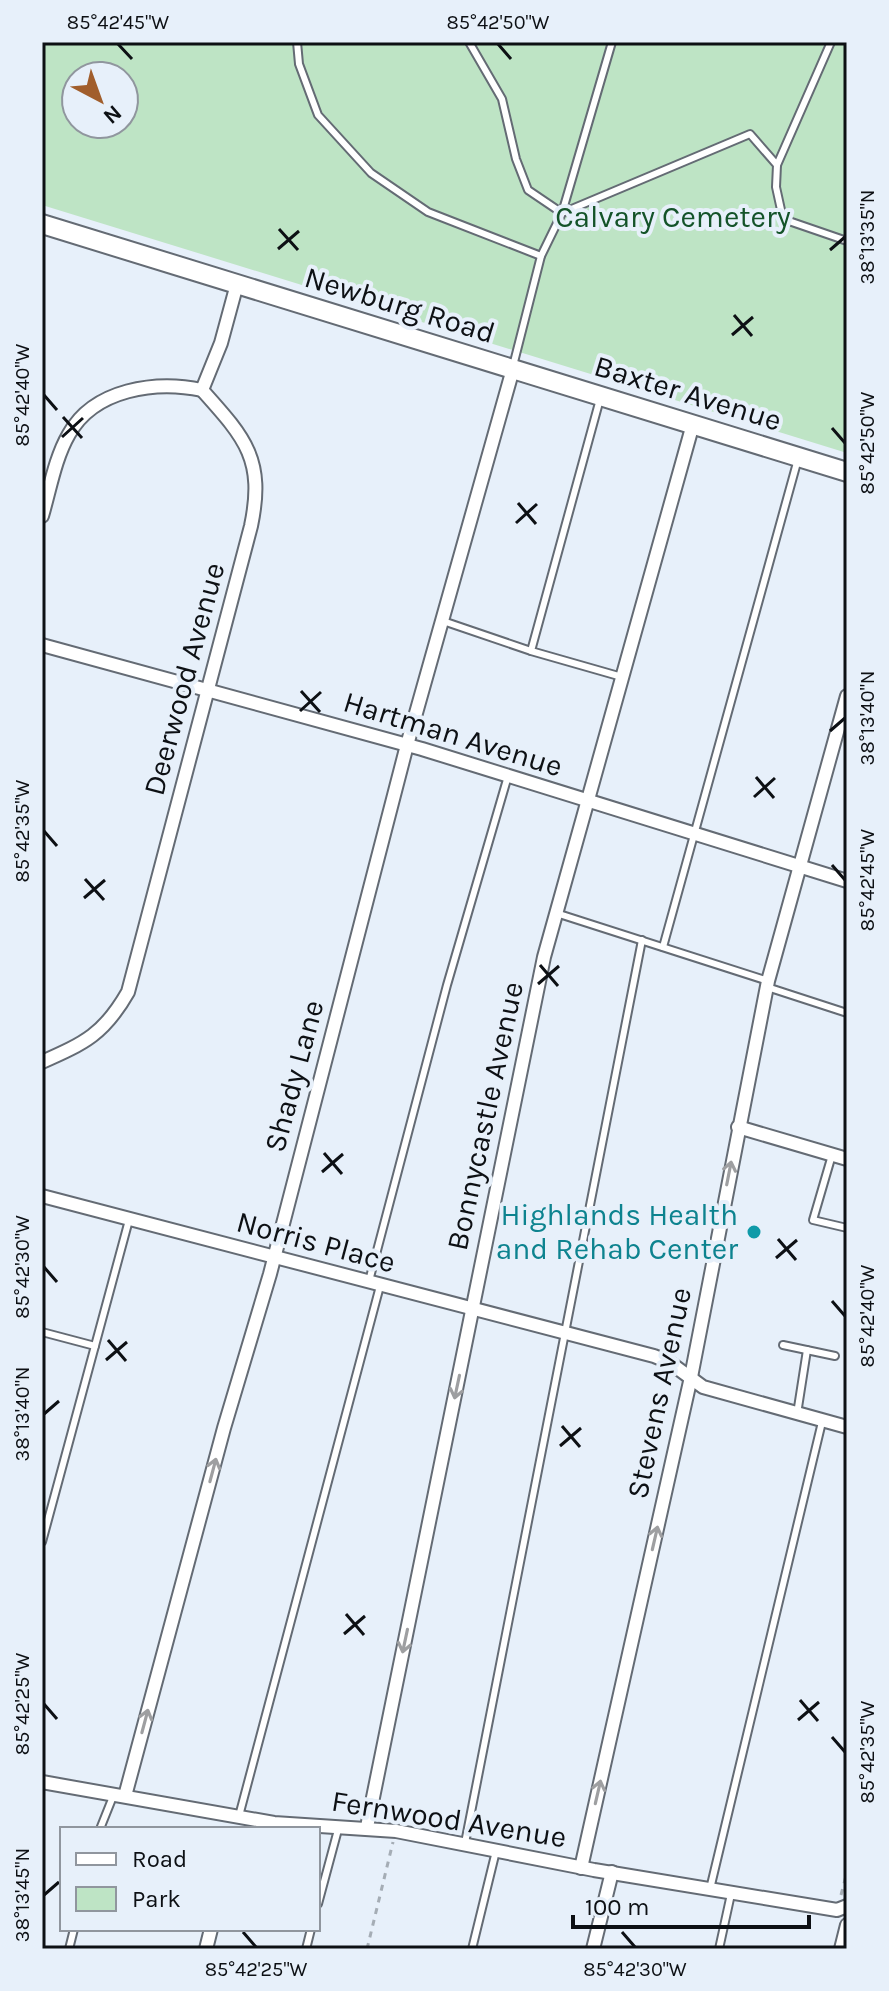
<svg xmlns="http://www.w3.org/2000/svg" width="889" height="1991" font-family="Karla,sans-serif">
	<rect width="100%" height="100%" fill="#e7f0fa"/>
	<path fill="#bee4c5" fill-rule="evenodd" d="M42 42H847V453L42 205ZM76 76H124V124H76Z"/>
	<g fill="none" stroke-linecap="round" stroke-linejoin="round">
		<g stroke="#646b74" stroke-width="10">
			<g id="service">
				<polyline points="297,42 299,64 318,115 371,173 428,212 541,256"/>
				<polyline points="469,42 502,99 516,159 528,190 562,213 612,42"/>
				<polyline points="777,165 831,42"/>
				<polyline points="513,366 541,256 562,213 750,134 777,165 776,187 783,219 847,241"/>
				<polyline points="600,399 531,651 622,677"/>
				<polyline points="443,621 531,651"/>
				<polyline points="556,913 768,981"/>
				<polyline points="663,947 798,459"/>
				<polyline points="767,987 847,1013"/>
				<polyline points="832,1155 813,1220 847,1228"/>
				<polyline points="369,1281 447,985 508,776"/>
				<polyline points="42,1332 95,1346"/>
				<polyline points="783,1345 835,1356"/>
				<polyline points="797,1414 807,1350"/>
				<polyline points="42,1542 129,1220"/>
				<polyline points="239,1816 380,1286"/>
				<polyline points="100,1829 114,1794"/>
				<polyline points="465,1843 642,940"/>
				<polyline points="710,1889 822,1422"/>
				<polyline points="318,1904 339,1826"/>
				<polyline points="69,1949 74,1929"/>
				<polyline points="306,1949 311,1929"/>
				<polyline points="472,1949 496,1851"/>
				<polyline points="719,1949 731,1894"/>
			</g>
		</g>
		<g stroke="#646b74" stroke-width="16">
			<g id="minor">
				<polyline points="202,390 221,343 237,284"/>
				<path d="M42 516C50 489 55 458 69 434 94 389 156 380 202 390"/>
				<polyline points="42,645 422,749 847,881"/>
				<path d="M42 1062C85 1043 104 1034 128 992L251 526C265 459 245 438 202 390"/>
				<polyline points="738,1127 847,1159"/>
				<polyline points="42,1196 654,1356 669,1362 703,1387 847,1427"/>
				<polyline points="42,1782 274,1823 396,1831 594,1870 837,1910 847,1906"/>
				<polyline points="125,1796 224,1428 270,1274 407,745 513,369"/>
				<polyline points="367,1827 544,957 693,424"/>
				<polyline points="581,1868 691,1377 768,981 847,696"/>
				<polyline points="206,1949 211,1929"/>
				<polyline points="593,1949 612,1872"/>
				<polyline points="841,1949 847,1925"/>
			</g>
		</g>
		<g stroke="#646b74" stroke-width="22">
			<polyline id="secondary" points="42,224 847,472"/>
		</g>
		<g stroke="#a5adb5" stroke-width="3" stroke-dasharray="6 6" stroke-linecap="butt">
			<polyline points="841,1895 847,1872"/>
			<polyline points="367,1949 393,1842"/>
		</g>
		<use href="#service" stroke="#fff" stroke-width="6"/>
		<use href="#minor" stroke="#fff" stroke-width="12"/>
		<use href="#secondary" stroke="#fff" stroke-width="18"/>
	</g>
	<defs><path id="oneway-shaft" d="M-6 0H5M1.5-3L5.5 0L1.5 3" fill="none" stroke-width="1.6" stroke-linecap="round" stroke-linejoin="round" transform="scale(2)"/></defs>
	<g stroke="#9e9fa1">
		<use href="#oneway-shaft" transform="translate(729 1173) rotate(-79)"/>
		<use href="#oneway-shaft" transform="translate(457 1387) rotate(102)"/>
		<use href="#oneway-shaft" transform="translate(213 1470) rotate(-75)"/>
		<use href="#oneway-shaft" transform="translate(655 1538) rotate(-77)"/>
		<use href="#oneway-shaft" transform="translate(405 1641) rotate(102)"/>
		<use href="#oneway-shaft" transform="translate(145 1721) rotate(-75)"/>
		<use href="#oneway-shaft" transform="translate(598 1792) rotate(-77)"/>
	</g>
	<path fill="none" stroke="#0d1014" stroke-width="3" d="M118 44 132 59M498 44 511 59M279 229 298 250M278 249 299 231M830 250 845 237M734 315 752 336M732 335 753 317M44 395 57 410M63 417 82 438M832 428 845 443M62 437 83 418M518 503 536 524M516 523 537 504M301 691 320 712M300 711 321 692M830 731 845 718M756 777 774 798M754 797 775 778M44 831 57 846M832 865 845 880M85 879 104 900M84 898 105 880M540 965 558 986M538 984 559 966M324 1153 342 1174M322 1172 343 1154M778 1239 796 1260M776 1258 797 1240M44 1267 57 1282M832 1301 845 1316M108 1340 126 1361M106 1360 127 1342M44 1414 59 1401M562 1426 580 1447M560 1446 581 1428M346 1614 364 1635M344 1634 365 1616M800 1700 818 1721M44 1704 57 1719M798 1720 819 1702M832 1737 845 1752M44 1895 59 1882M243 1932 256 1947M622 1932 635 1947"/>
	<circle fill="#0f9aa8" stroke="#e7f0fa" stroke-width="3" cx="754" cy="1232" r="8"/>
	<g text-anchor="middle" stroke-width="8" stroke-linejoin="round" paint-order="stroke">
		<g font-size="30" fill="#145329" stroke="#e7f0fa">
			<text x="673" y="227">Calvary Cemetery</text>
		</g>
		<g font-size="30" fill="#0d1014" stroke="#e7f0fa">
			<text transform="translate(400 305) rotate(17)" y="10">Newburg Road</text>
			<text transform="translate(688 393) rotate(17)" y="10">Baxter Avenue</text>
			<text transform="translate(184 679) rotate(-75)" y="10">Deerwood Avenue</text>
			<text transform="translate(453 734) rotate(17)" y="10">Hartman Avenue</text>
			<text transform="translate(294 1076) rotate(-75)" y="10">Shady Lane</text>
			<text transform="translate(485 1116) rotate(-78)" y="10">Bonnycastle Avenue</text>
			<text transform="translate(316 1242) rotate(15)" y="10">Norris Place</text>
			<text transform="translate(659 1393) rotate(-78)" y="10">Stevens Avenue</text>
			<text transform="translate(449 1819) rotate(9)" y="10">Fernwood Avenue</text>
		</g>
		<g font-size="30" fill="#0d838f" stroke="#e7f0fa" text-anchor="end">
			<text x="738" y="1225">Highlands Health<tspan x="738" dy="34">and Rehab Center</tspan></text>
		</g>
	</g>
	<rect width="889" height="1991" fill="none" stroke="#e7f0fa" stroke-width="88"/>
	<rect x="60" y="1827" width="260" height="104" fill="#e7f0fa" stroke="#90969e" stroke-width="2"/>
	<rect x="76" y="1853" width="40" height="12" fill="#ffffff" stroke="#90969e" stroke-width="2"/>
	<text x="132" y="1867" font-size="24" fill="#0d1014">Road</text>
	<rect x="76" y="1887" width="40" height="24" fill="#bee4c5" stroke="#90969e" stroke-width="2"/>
	<text x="132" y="1907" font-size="24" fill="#0d1014">Park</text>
	<g transform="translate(100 100) rotate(139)"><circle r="38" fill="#e7f0fa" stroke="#90969e" stroke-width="2"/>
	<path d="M0-6L14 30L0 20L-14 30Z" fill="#a15e2c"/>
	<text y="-12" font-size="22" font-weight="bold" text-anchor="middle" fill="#0d1014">N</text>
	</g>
	<path d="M573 1915v12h236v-12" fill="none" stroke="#0d1014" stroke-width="4"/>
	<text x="585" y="1915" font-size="24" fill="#0d1014" stroke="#e7f0fa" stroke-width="6" paint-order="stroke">100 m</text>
	<rect x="44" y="44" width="801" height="1903" fill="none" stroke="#0d1014" stroke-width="3"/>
	<g font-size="20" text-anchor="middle" fill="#0d1014">
		<text x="118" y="29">85°42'45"W</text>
		<text x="498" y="29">85°42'50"W</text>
		<text transform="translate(867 237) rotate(-90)" y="7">38°13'35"N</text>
		<text transform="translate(22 395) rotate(-90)" y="7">85°42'40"W</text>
		<text transform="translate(867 443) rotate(-90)" y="7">85°42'50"W</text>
		<text transform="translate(867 718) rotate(-90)" y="7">38°13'40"N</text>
		<text transform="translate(22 831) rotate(-90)" y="7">85°42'35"W</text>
		<text transform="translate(867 880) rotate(-90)" y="7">85°42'45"W</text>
		<text transform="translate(22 1267) rotate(-90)" y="7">85°42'30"W</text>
		<text transform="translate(867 1316) rotate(-90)" y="7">85°42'40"W</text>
		<text transform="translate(22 1414) rotate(-90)" y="7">38°13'40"N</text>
		<text transform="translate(22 1704) rotate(-90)" y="7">85°42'25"W</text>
		<text transform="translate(867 1752) rotate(-90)" y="7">85°42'35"W</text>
		<text transform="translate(22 1895) rotate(-90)" y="7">38°13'45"N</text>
		<text x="256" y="1976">85°42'25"W</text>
		<text x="635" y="1976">85°42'30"W</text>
	</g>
</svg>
